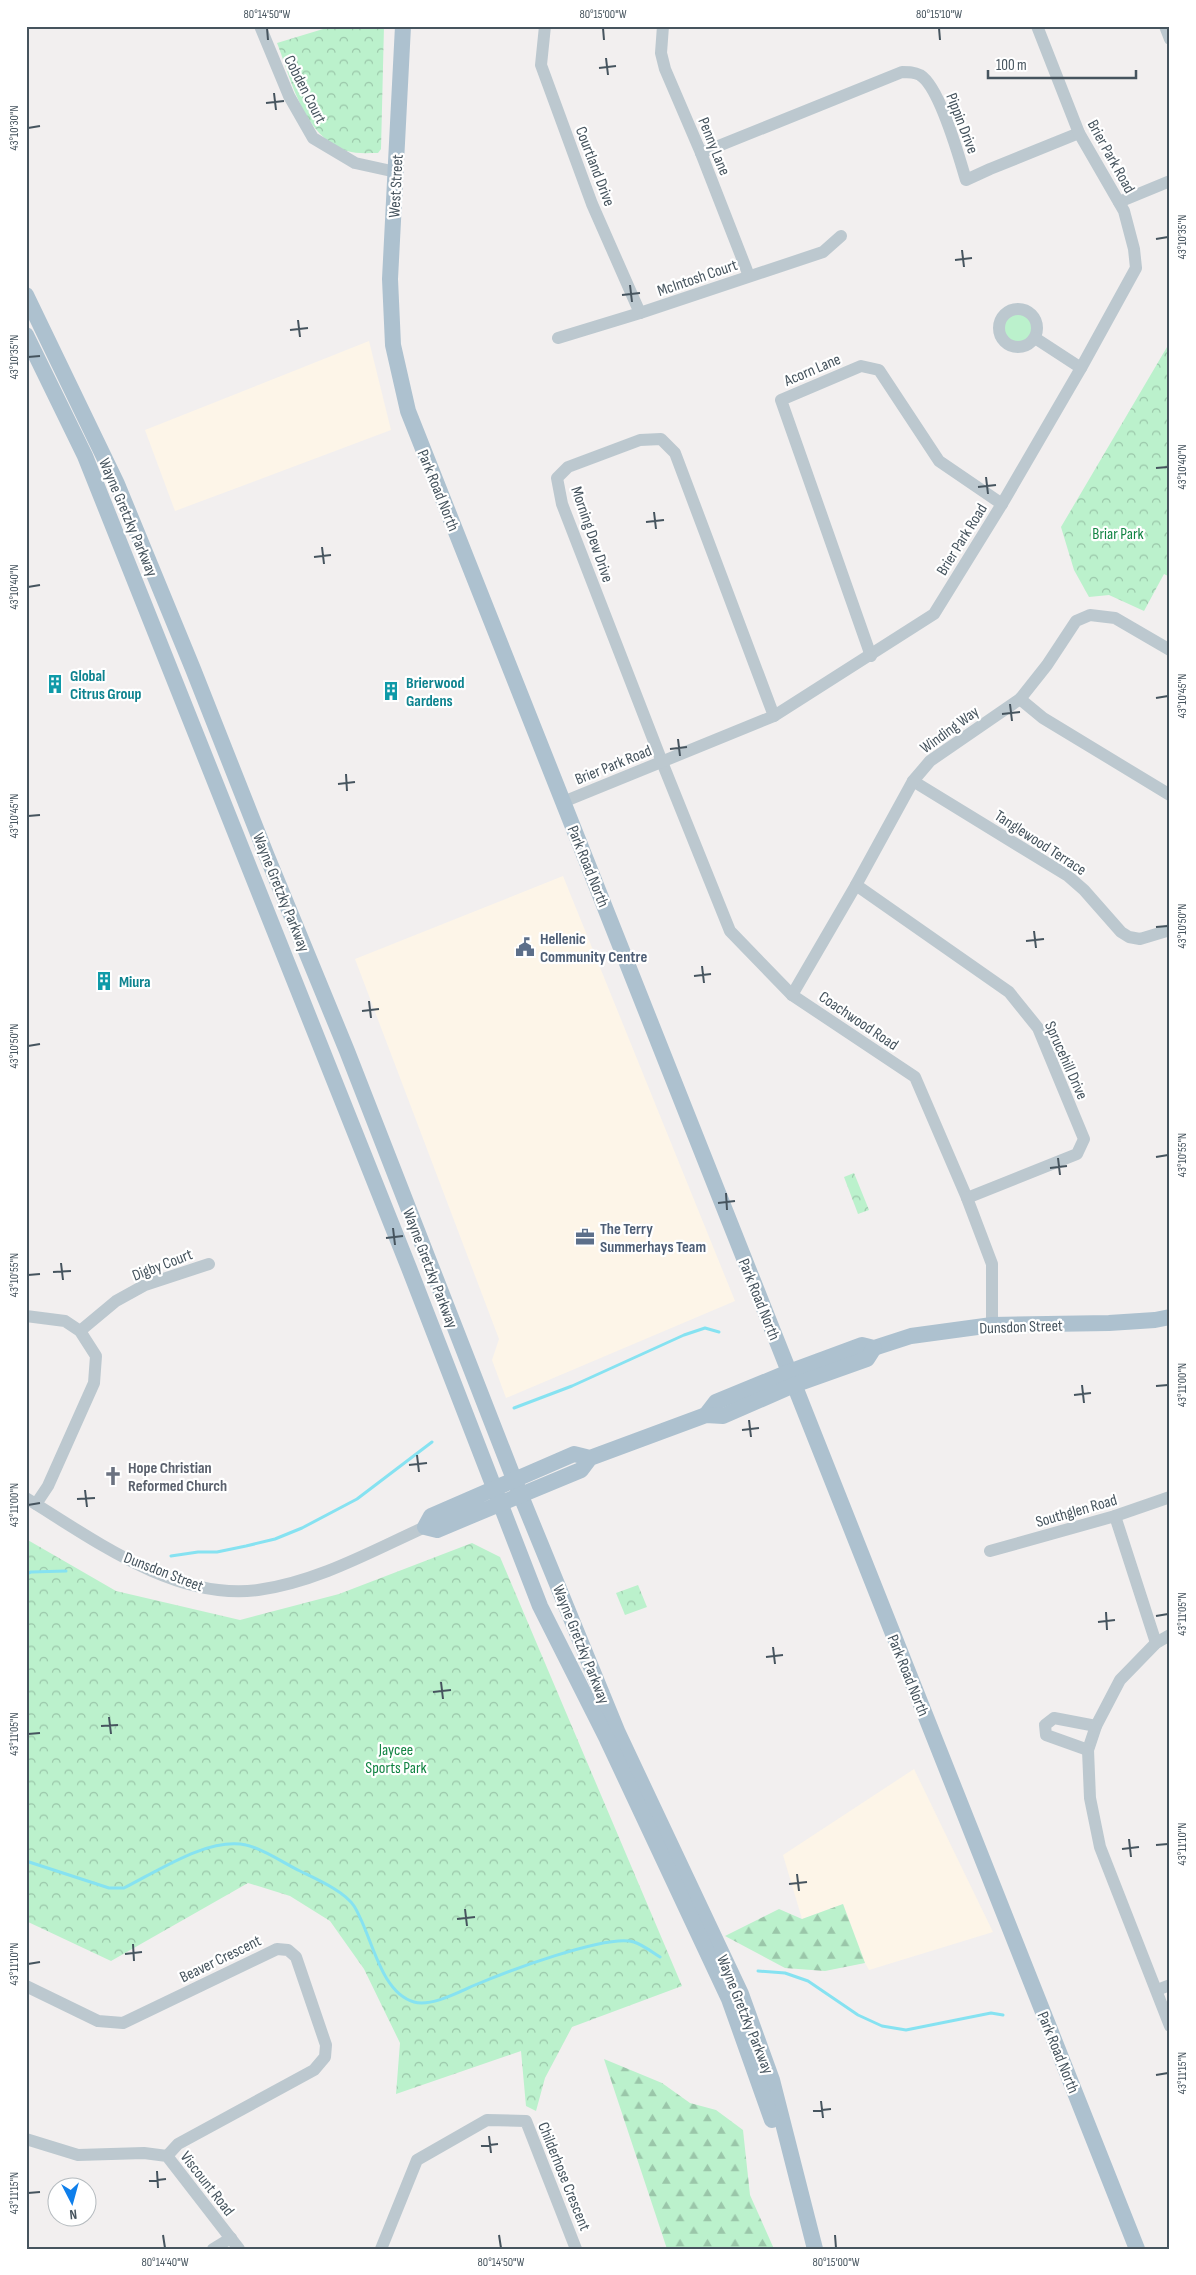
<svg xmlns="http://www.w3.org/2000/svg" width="1196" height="2275" font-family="'Sofia Sans Condensed',sans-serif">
	<defs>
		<pattern id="forest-firs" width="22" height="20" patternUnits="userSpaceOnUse" patternTransform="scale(1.25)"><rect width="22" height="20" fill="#bbf1cc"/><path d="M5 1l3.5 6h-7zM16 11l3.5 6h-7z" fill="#9ac6a9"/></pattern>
		<pattern id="park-crowns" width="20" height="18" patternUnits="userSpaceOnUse" patternTransform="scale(1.25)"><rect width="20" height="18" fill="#bbf1cc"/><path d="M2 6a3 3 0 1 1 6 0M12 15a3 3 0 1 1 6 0" fill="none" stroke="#9ac6a9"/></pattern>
	</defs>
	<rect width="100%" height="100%" fill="#f2efef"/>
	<g fill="#fdf5e8">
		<polygon points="369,341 391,430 175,511 145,430"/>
		<polygon points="563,876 735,1301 506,1398 492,1360 499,1339 355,959"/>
		<polygon points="914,1769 993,1932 869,1970 865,1963 843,1904 802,1919 783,1855"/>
	</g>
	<circle fill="#bbf1cc" cx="1018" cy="328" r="14"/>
	<g fill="url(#forest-firs)">
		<polygon points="843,1904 865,1963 825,1971 785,1968 725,1936 779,1909 802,1919"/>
		<polygon points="604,2059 662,2083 690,2103 716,2110 743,2130 750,2195 774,2249 667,2249"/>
	</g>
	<g fill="url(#park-crowns)">
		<path d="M333 26H384L381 149 378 153C368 153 356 154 347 151 303 136 292 81 277 43Z"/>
		<polygon points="1170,342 1170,577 1164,574 1144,611 1109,595 1089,597 1074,570 1061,527"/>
		<polygon points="854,1173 869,1210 858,1214 844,1177"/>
		<polygon points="26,1539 116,1591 240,1620 339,1594 472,1543 500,1557 682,1986 572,2027 545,2078 536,2111 526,2106 521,2051 396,2094 400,2043 364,1969 330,1921 290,1896 248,1883 111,1961 26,1921"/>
		<polygon points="638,1585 647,1607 625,1615 616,1593"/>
	</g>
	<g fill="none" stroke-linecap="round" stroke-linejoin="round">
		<g stroke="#86e2f1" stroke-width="3">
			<polyline points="514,1408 572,1386 684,1335 705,1328 719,1332"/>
			<polyline points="171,1556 198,1552 217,1552 246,1546 275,1539 302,1528 357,1499 432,1442"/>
			<polyline points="26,1574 31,1572 66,1571"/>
			<path d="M26 1861 109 1888H124C158 1871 208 1837 246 1845 262 1848 285 1864 300 1871 316 1879 344 1891 354 1906 372 1934 379 1992 414 2002 431 2007 459 1992 475 1985 503 1973 608 1933 634 1942 643 1945 652 1952 660 1957"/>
			<polyline points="758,1971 785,1973 808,1981 858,2015 882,2026 906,2030 991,2013 1003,2015"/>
		</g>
		<g stroke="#bcc8cf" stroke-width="12">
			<polyline points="260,26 289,96 313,138 355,163 396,172"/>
			<polyline points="545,26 541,65 592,204 640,313"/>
			<polyline points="663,26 661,53 665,69 701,153 749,276"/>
			<polyline points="1165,26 1170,39"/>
			<path d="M701 153 902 72C909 72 914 72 920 75 940 87 959 157 966 180L990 169 1079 133"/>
			<polyline points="1119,202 1170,181"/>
			<circle cx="1018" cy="328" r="19"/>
			<polyline points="558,338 640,313 823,252 841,236"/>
			<polyline points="1035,338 1081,368"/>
			<polyline points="871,656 781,400 861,366 879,370 939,461 1002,504"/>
			<polyline points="1020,699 1043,718 1170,795"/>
			<polyline points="774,716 675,453 661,439 640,440 568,467 557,478 562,504 662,762 730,931 792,995 915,1077 967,1198 992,1264 992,1325"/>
			<polyline points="913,781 1068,876 1084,890 1121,932 1129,937 1140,939 1170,930"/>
			<polyline points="563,802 774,716 934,614 1002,504 1081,368 1136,268 1134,249 1124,211 1079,133 1037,26"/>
			<polyline points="856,885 1009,992 1038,1028 1084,1139 1077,1154 967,1198"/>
			<polyline points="792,995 856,885 913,781 930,761 1020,699 1047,665 1076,621 1090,615 1115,618 1170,650"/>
			<polyline points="26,1316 65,1321 80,1331 96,1356 94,1383 48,1486 36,1504"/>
			<polyline points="80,1331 116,1301 145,1285 209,1264"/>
			<path d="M26 1498C93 1539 175 1601 258 1590 317 1582 372 1551 425 1527"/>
			<polyline points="1115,1516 1156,1643"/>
			<polyline points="990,1551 1115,1516 1170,1497"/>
			<polyline points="1170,1635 1156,1643 1120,1680 1096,1726 1088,1750 1090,1798 1100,1847 1170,2026"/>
			<polyline points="1088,1750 1046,1735 1045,1725 1054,1718 1096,1726"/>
			<polyline points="26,1986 98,2021 123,2023 277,1949 288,1950 296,1957 326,2045 325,2057 314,2070 178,2144 167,2156"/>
			<polyline points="1157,1990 1170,1985"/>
			<polyline points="26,2139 78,2155 144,2153 167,2156 239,2249"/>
			<polyline points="213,2249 231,2238"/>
			<polyline points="381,2249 417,2160 487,2120 526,2121 576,2249"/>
		</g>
		<g stroke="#adc1cf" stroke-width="16">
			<polyline points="403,26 390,279 393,345 408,411 1137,2249"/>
			<polyline points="26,295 117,484 193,669 266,854 347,1051 514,1479 618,1733 741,1994 772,2080 815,2249"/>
			<polyline points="26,335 85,456 409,1268 540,1606 607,1739 729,1999 772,2120"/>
			<polyline points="706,1415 716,1402 789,1372 862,1345 874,1348 911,1336 992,1325 1109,1323 1155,1320 1170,1317"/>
			<polyline points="590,1458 574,1454 431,1516 425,1527 437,1530 581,1470 590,1458 706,1415 723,1416 794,1385 867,1359 874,1348"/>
		</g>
	</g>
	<path fill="none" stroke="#46545e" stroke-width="2" d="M267 28 268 40M603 28 604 40M939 28 940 40M606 58 608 75M599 68 616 66M274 93 276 110M266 103 284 101M28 128 40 126M1156 239 1168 237M962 250 964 267M955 260 972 258M630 285 632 302M622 295 640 293M298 320 300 337M290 330 308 328M28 357 40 356M1156 468 1168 467M986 477 988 494M978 487 996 485M654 512 656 529M646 522 664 520M322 547 324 564M314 557 331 555M28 587 40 585M1156 698 1168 696M1010 704 1012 721M1002 714 1020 712M678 739 680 756M670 749 687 747M346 774 347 791M338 784 355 782M28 816 40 815M1156 927 1168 926M1034 931 1036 948M1026 941 1044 939M702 966 704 983M694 976 711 974M369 1001 371 1018M362 1011 379 1009M28 1046 40 1044M1156 1157 1168 1155M1058 1158 1060 1175M1050 1168 1067 1166M726 1193 727 1210M718 1203 735 1201M393 1228 395 1245M386 1238 403 1236M61 1263 63 1280M53 1272 71 1271M28 1275 40 1274M1082 1385 1084 1403M1156 1386 1168 1385M1074 1395 1091 1393M749 1420 751 1437M742 1430 759 1428M417 1455 419 1472M409 1465 427 1463M85 1490 87 1507M77 1499 95 1498M28 1505 40 1503M1106 1612 1107 1630M1156 1616 1168 1614M1098 1622 1115 1620M773 1647 775 1664M766 1657 783 1655M441 1682 443 1699M433 1692 451 1690M109 1717 111 1734M101 1726 118 1725M28 1734 40 1733M1129 1839 1131 1857M1156 1845 1168 1844M1122 1849 1139 1847M797 1874 799 1891M789 1884 807 1882M465 1909 467 1926M457 1919 475 1917M133 1944 134 1961M125 1954 142 1952M28 1964 40 1962M1156 2075 1168 2073M821 2101 823 2118M813 2111 831 2109M489 2136 491 2153M481 2146 498 2144M157 2171 158 2188M149 2181 166 2179M28 2193 40 2192M163 2235 165 2248M499 2235 501 2248M835 2235 836 2248"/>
	<defs>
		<g id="building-bare" transform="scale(1.5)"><path d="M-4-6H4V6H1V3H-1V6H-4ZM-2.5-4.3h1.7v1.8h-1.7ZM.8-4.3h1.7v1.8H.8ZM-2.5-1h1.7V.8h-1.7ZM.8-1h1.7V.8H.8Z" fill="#0f9aa8" stroke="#fff" stroke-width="2.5" paint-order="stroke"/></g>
		<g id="civic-bare" transform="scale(1.5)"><path d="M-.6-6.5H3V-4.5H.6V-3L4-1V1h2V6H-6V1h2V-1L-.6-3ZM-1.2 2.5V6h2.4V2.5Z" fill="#5c6f8a" stroke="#fff" stroke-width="2.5" paint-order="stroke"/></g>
		<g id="office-bare" transform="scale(1.5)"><path d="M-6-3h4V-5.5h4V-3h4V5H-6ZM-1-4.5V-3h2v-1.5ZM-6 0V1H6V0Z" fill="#5c6f8a" stroke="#fff" stroke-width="2.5" paint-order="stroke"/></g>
		<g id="church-bare" transform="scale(1.5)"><path d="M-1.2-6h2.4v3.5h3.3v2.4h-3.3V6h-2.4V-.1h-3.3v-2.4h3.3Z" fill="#6b7280" stroke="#fff" stroke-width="2.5" paint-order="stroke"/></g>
	</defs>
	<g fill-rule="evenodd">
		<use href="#building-bare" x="55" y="684"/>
		<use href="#building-bare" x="391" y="691"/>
		<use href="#civic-bare" x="525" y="947"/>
		<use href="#building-bare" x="104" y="981"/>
		<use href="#office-bare" x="585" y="1237"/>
		<use href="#church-bare" x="113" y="1476"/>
	</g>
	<g text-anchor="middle" stroke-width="4.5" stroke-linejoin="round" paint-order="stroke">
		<g font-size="16" fill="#46545e" stroke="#fff">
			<text transform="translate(306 89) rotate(63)" y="6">Cobden Court</text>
			<text transform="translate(963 123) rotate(69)" y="6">Pippin Drive</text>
			<text transform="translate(715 146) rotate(68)" y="6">Penny Lane</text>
			<text transform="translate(1112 156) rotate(61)" y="6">Brier Park Road</text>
			<text transform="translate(596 166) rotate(69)" y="6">Courtland Drive</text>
			<text transform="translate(395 186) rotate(-87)" y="6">West Street</text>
			<text transform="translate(697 277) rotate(-19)" y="6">McIntosh Court</text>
			<text transform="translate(812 369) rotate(-23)" y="6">Acorn Lane</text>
			<text transform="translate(439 490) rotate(68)" y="6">Park Road North</text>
			<text transform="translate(129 517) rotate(67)" y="6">Wayne Gretzky Parkway</text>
			<text transform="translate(593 534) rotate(71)" y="6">Morning Dew Drive</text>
			<text transform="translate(961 539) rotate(-58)" y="6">Brier Park Road</text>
			<text transform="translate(949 729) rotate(-36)" y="6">Winding Way</text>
			<text transform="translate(613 764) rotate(-22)" y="6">Brier Park Road</text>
			<text transform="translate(1041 842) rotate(33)" y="6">Tanglewood Terrace</text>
			<text transform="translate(589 866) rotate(68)" y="6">Park Road North</text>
			<text transform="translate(282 892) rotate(68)" y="6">Wayne Gretzky Parkway</text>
			<text transform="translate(859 1020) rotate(34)" y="6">Coachwood Road</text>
			<text transform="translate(1067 1060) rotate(66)" y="6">Sprucehill Drive</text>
			<text transform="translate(162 1264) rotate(-21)" y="6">Digby Court</text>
			<text transform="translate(431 1268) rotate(69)" y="6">Wayne Gretzky Parkway</text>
			<text transform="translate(760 1299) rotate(68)" y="6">Park Road North</text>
			<text transform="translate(1021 1326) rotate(-2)" y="6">Dunsdon Street</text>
			<text transform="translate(1076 1510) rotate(-16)" y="6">Southglen Road</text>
			<text transform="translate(164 1571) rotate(21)" y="6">Dunsdon Street</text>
			<text transform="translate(582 1644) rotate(68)" y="6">Wayne Gretzky Parkway</text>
			<text transform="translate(909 1675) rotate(68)" y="6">Park Road North</text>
			<text transform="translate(220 1958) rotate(-26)" y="6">Beaver Crescent</text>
			<text transform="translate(746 2014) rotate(68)" y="6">Wayne Gretzky Parkway</text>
			<text transform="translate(1059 2052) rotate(68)" y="6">Park Road North</text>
			<text transform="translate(565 2176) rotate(68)" y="6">Childerhose Crescent</text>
			<text transform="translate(208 2183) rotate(52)" y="6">Viscount Road</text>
		</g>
		<g font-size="16" fill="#128443" stroke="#fff">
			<text x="1118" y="539">Briar Park</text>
			<text x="396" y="1755">Jaycee<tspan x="396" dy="18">Sports Park</tspan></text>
		</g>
		<g font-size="16" font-weight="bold" fill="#0d838f" stroke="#fff" text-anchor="start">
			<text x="70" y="681">Global<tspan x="70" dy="18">Citrus Group</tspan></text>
			<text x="406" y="688">Brierwood<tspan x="406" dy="18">Gardens</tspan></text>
			<text x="119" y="987">Miura</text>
		</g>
		<g font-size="16" font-weight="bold" fill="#4e5e75" stroke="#fff" text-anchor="start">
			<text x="540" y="944">Hellenic<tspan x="540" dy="18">Community Centre</tspan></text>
			<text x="600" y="1234">The Terry<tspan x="600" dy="18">Summerhays Team</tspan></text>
		</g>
		<g font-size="16" font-weight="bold" fill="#5b616d" stroke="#fff" text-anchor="start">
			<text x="128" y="1473">Hope Christian<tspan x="128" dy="18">Reformed Church</tspan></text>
		</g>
	</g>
	<rect width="1196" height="2275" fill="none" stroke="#ffffff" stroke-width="55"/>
	<g transform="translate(72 2202) rotate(174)"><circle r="24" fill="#ffffff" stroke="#b5bbbf"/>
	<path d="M0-4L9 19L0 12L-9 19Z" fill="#0f7feb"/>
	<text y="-8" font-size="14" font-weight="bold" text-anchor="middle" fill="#46545e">N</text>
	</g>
	<path d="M988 70v8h148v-8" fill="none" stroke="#46545e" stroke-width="2.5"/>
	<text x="996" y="70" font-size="15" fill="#46545e" stroke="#ffffff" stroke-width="4" paint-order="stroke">100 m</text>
	<rect x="28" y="28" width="1140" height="2220" fill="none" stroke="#46545e" stroke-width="2"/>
	<g font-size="12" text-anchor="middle" fill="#46545e">
		<text x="267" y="18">80°14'50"W</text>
		<text x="603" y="18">80°15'00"W</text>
		<text x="939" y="18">80°15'10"W</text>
		<text transform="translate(14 128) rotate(-90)" y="4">43°10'30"N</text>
		<text transform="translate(1182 237) rotate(-90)" y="4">43°10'35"N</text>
		<text transform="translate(14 357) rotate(-90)" y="4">43°10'35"N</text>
		<text transform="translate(1182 467) rotate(-90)" y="4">43°10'40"N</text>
		<text transform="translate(14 587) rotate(-90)" y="4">43°10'40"N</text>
		<text transform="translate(1182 696) rotate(-90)" y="4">43°10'45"N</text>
		<text transform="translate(14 816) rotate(-90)" y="4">43°10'45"N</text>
		<text transform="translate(1182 926) rotate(-90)" y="4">43°10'50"N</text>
		<text transform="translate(14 1046) rotate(-90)" y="4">43°10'50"N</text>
		<text transform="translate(1182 1155) rotate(-90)" y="4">43°10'55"N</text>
		<text transform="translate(14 1275) rotate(-90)" y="4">43°10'55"N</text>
		<text transform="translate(1182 1385) rotate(-90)" y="4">43°11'00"N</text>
		<text transform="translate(14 1505) rotate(-90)" y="4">43°11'00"N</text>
		<text transform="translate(1182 1614) rotate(-90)" y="4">43°11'05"N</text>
		<text transform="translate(14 1734) rotate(-90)" y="4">43°11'05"N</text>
		<text transform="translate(1182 1844) rotate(-90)" y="4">43°11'10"N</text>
		<text transform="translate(14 1964) rotate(-90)" y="4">43°11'10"N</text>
		<text transform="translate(1182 2073) rotate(-90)" y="4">43°11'15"N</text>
		<text transform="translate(14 2193) rotate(-90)" y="4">43°11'15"N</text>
		<text x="165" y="2266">80°14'40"W</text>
		<text x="501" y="2266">80°14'50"W</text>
		<text x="836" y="2266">80°15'00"W</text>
	</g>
</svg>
